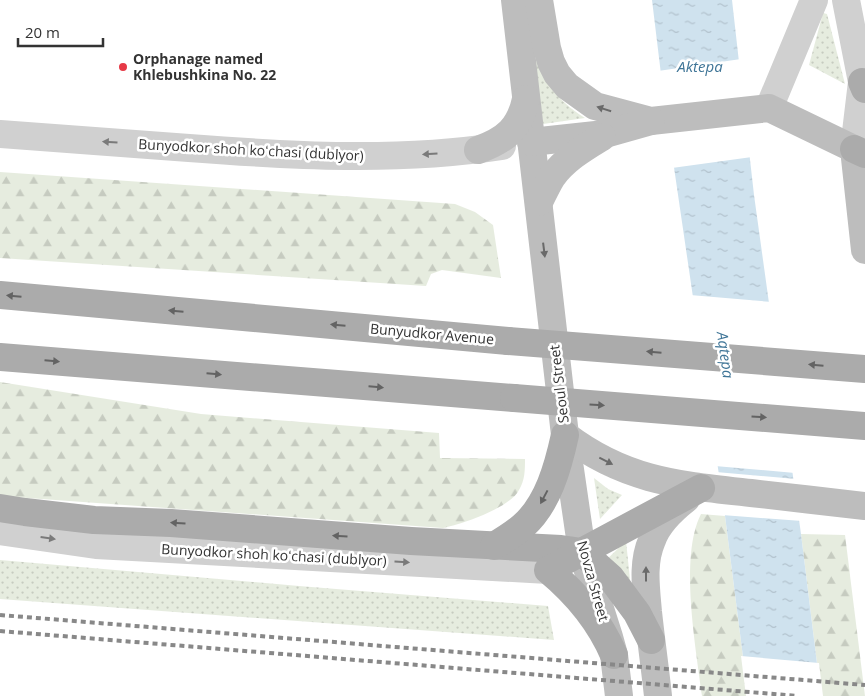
<svg xmlns="http://www.w3.org/2000/svg" width="865" height="696" font-family="'Open Sans',sans-serif">
	<defs>
		<pattern id="grass-dots" width="8" height="8" patternUnits="userSpaceOnUse" patternTransform="scale(1.25)"><rect width="8" height="8" fill="#e6ecdf"/><path d="M2 2h.1M6 6h.1" fill="none" stroke="#c6cbc0" stroke-width="1.8" stroke-linecap="round"/></pattern>
		<pattern id="forest-firs" width="22" height="20" patternUnits="userSpaceOnUse" patternTransform="scale(1.25)"><rect width="22" height="20" fill="#e6ecdf"/><path d="M5 1l3.5 6h-7zM16 11l3.5 6h-7z" fill="#c6cbc0"/></pattern>
		<pattern id="water-ripples" width="26" height="14" patternUnits="userSpaceOnUse" patternTransform="scale(1.25)"><rect width="26" height="14" fill="#cfe2ee"/><path d="M2 4q2-2 4 0t4 0M15 11q2-2 4 0t4 0" fill="none" stroke="#b2c2cd"/></pattern>
	</defs>
	<rect width="100%" height="100%" fill="#fff"/>
	<g fill="url(#grass-dots)">
		<polygon points="823,13 827,14 845,84 809,65"/>
		<path d="M533 54C549 85 555 99 585 118L543 124Z"/>
		<polygon points="594,478 608,489 622,495 600,519"/>
		<polygon points="626,541 631,589 604,562"/>
		<polygon points="0,560 299,586 548,606 554,640 0,599"/>
	</g>
	<g fill="url(#forest-firs)">
		<polygon points="0,172 455,204 475,212 493,225 501,278 442,270 431,274 426,286 0,258"/>
		<path d="M0 382 201 414 439 433 440 458 525 459C525 470 525 480 519 490 510 508 462 524 443 528L0 496Z"/>
		<path d="M701 514 725 516 748 696H702C696 647 679 557 701 514Z"/>
		<polygon points="801,534 845,535 865,696 821,696"/>
	</g>
	<polygon fill="url(#water-ripples)" points="652,0 732,0 754,195 801,534 821,696 748,696 725,516 664,99"/>
	<g fill="#fff">
		<polygon points="741,59 752,157 672,168 658,71"/>
		<polygon points="690,295 772,302 795,473 715,466"/>
		<polygon points="716,472 796,479 802,521 722,515"/>
		<polygon points="741,656 819,663 823,696 746,696"/>
	</g>
	<g fill="none" stroke-linecap="round" stroke-linejoin="round">
		<g stroke="#d0d0d0" stroke-width="28">
			<polyline points="846,0 862,82 854,149"/>
			<polyline points="769,108 814,0"/>
			<path d="M0 134C63 139 126 143 189 148 293 156 399 162 502 146"/>
			<polyline points="0,531 96,545 548,570"/>
		</g>
		<g stroke="#bdbdbd" stroke-width="28">
			<polyline points="515,0 565,435 582,552 609,637 614,655 619,696"/>
			<polyline points="539,0 547,48 551,62 557,74 567,86 595,106 651,121 769,108 854,149 865,250"/>
			<polyline points="531,142 605,134 651,121"/>
			<path d="M478 150C506 140 520 128 526 99"/>
			<path d="M539 202C543 194 547 185 552 177 565 159 584 148 602 137"/>
			<path d="M565 435C625 481 679 485 751 493 789 497 827 502 865 506"/>
			<path d="M658 696C655 668 651 640 648 612 646 588 642 563 652 540 658 523 672 510 686 499"/>
		</g>
		<g stroke="#ababab" stroke-width="28">
			<polyline points="862,82 865,89"/>
			<polyline points="854,149 865,154"/>
			<polyline points="0,295 508,341"/>
			<polyline points="0,357 514,398"/>
			<polyline points="0,508 25,512 94,520 171,523 411,541 561,549 582,552 611,578 637,613 651,640"/>
			<path d="M494 546C504 540 514 534 523 526 548 504 558 467 565 435"/>
			<path d="M614 655C599 620 577 594 548 570L701 488"/>
		</g>
		<g stroke="#888" stroke-width="4" stroke-dasharray="5 4" stroke-linecap="butt">
			<polyline points="0,615 865,685"/>
			<polyline points="0,631 798,696"/>
		</g>
		<g stroke="#ababab" stroke-width="28">
			<polyline points="508,341 865,369"/>
			<polyline points="514,398 865,426"/>
		</g>
	</g>
	<defs><path id="oneway-solid" d="M-6-.8H1V-3.2L6.5 0L1 3.2V.8H-6Z" transform="scale(1.25)"/></defs>
	<g fill="#6a6a6a">
		<use href="#oneway-solid" transform="translate(604 109) rotate(-162)"/>
		<use href="#oneway-solid" transform="translate(544 250) rotate(83)"/>
		<use href="#oneway-solid" transform="translate(606 461) rotate(27)"/>
		<use href="#oneway-solid" transform="translate(646 574) rotate(-90)"/>
	</g>
	<g fill="#7a7a7a">
		<use href="#oneway-solid" transform="translate(110 142) rotate(-176)"/>
		<use href="#oneway-solid" transform="translate(430 154) rotate(177)"/>
		<use href="#oneway-solid" transform="translate(48 538) rotate(8)"/>
		<use href="#oneway-solid" transform="translate(402 562) rotate(3)"/>
	</g>
	<g fill="#636363">
		<use href="#oneway-solid" transform="translate(14 296) rotate(-175)"/>
		<use href="#oneway-solid" transform="translate(176 311) rotate(-175)"/>
		<use href="#oneway-solid" transform="translate(338 325) rotate(-175)"/>
		<use href="#oneway-solid" transform="translate(654 352) rotate(-175)"/>
		<use href="#oneway-solid" transform="translate(52 361) rotate(5)"/>
		<use href="#oneway-solid" transform="translate(816 365) rotate(-175)"/>
		<use href="#oneway-solid" transform="translate(214 374) rotate(5)"/>
		<use href="#oneway-solid" transform="translate(376 387) rotate(5)"/>
		<use href="#oneway-solid" transform="translate(597 405) rotate(4)"/>
		<use href="#oneway-solid" transform="translate(759 417) rotate(4)"/>
		<use href="#oneway-solid" transform="translate(544 497) rotate(118)"/>
		<use href="#oneway-solid" transform="translate(178 523) rotate(-176)"/>
		<use href="#oneway-solid" transform="translate(340 536) rotate(-176)"/>
	</g>
	<circle fill="#e63946" stroke="#fff" stroke-width="2" cx="123" cy="67" r="5"/>
	<g text-anchor="middle" stroke-width="5" stroke-linejoin="round" paint-order="stroke">
		<g font-size="14" font-weight="bold" fill="#333" stroke="#fff" text-anchor="start">
			<text x="133" y="64">Orphanage named<tspan x="133" dy="16">Khlebushkina No. 22</tspan></text>
		</g>
		<g font-size="14" fill="#333" stroke="#fff">
			<text transform="translate(251 150) rotate(3)" y="5">Bunyodkor shoh koʻchasi (dublyor)</text>
			<text transform="translate(432 334) rotate(5)" y="5">Bunyudkor Avenue</text>
			<text transform="translate(559 384) rotate(-97)" y="5">Seoul Street</text>
			<text transform="translate(274 555) rotate(3)" y="5">Bunyodkor shoh koʻchasi (dublyor)</text>
			<text transform="translate(593 581) rotate(74)" y="5">Novza Street</text>
		</g>
		<g font-size="15" font-style="italic" fill="#3f7597" stroke="#fff">
			<text x="700" y="72">Aktepa</text>
			<text transform="translate(725 355) rotate(82)" y="5">Aqtepa</text>
		</g>
	</g>
	<path d="M18 38v8h85v-8" fill="none" stroke="#333333" stroke-width="2.5"/>
	<text x="25" y="38" font-size="15" fill="#333333" stroke="#ffffff" stroke-width="4" paint-order="stroke">20 m</text>
</svg>
